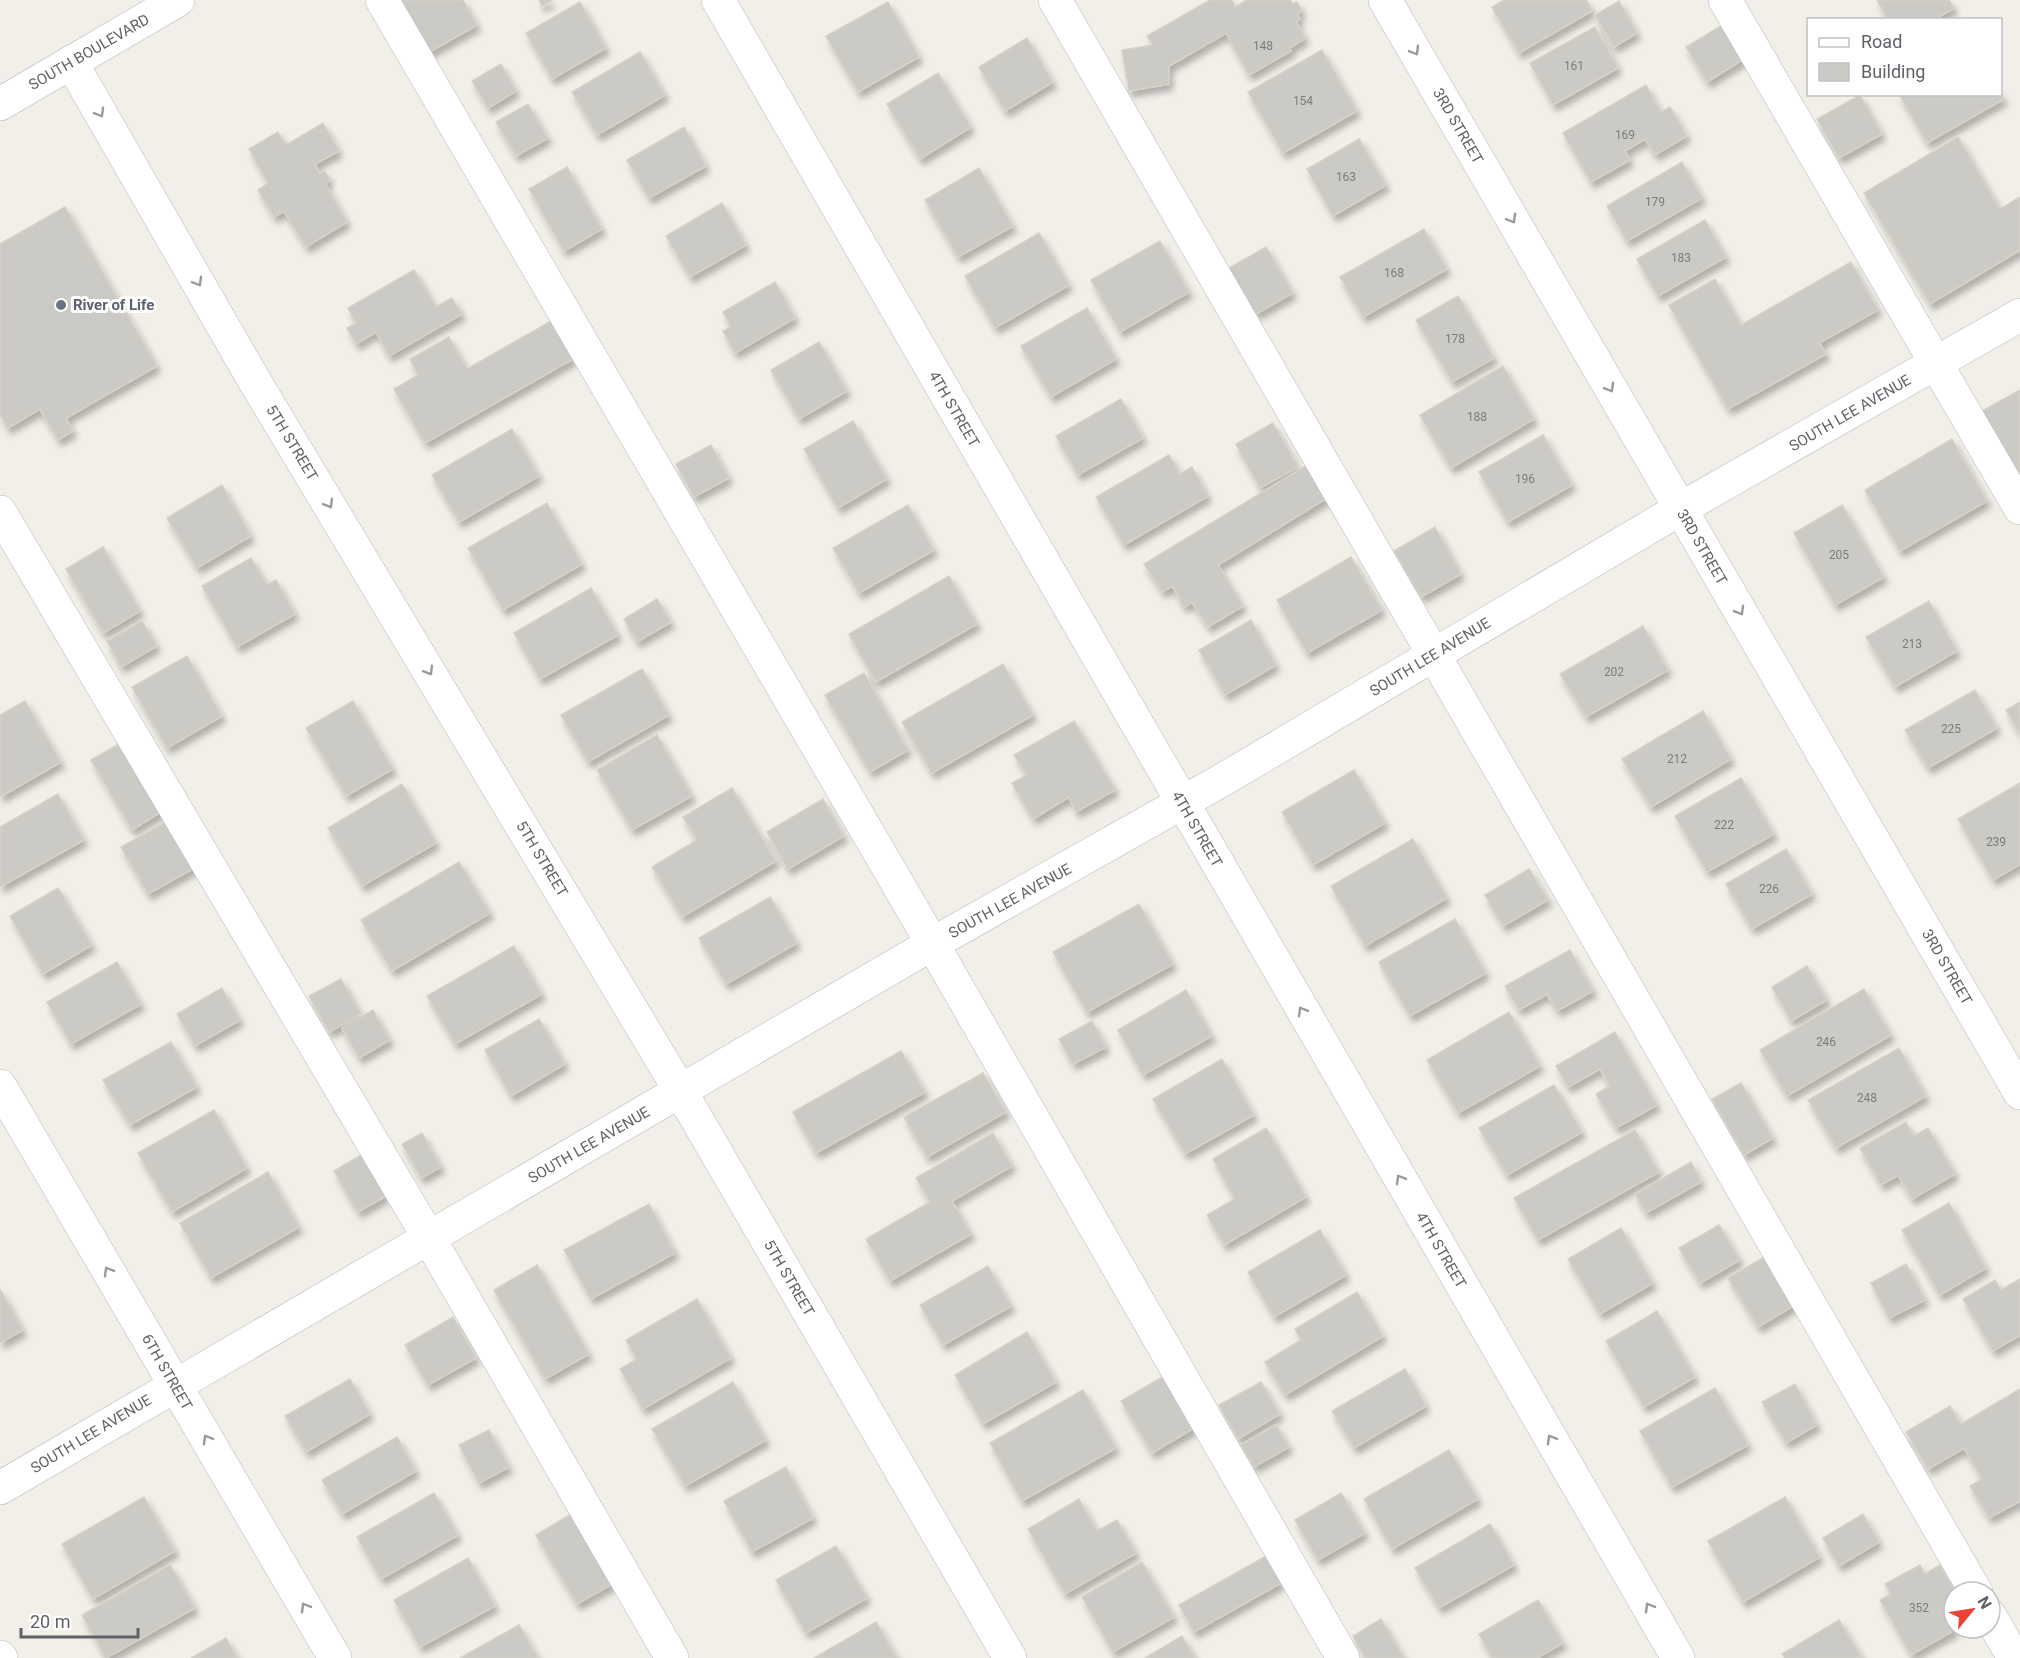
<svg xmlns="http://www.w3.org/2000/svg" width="2020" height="1658" font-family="Roboto,sans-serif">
	<defs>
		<filter id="shadow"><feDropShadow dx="3.5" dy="6" stdDeviation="3" flood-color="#0004"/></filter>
	</defs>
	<rect width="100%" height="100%" fill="#f1efe8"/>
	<g fill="#cccac5" stroke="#d6d1c6" stroke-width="1.5" filter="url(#shadow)">
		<polygon points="399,0 463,0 477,25 428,53"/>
		<polygon points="539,0 553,0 542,6"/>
		<polygon points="1210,0 1232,0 1235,7 1247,0 1290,0 1293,4 1297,2 1302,11 1297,14 1300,19 1296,22 1305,38 1290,48 1291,51 1249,75 1226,33 1169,66 1169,84 1129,91 1122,50 1153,45 1147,36"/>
		<polygon points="1504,0 1586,0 1592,11 1519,53 1492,7"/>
		<polygon points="1877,0 1949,0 1954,8 1934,20 1888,20"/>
		<polygon points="1619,1 1637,33 1614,47 1595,15"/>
		<polygon points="580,2 606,48 552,79 526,33"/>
		<polygon points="888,2 919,57 858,92 826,36"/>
		<polygon points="1726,23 1747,57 1707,82 1686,47"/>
		<polygon points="1595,27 1618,68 1553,105 1530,63"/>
		<polygon points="1027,38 1053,82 1005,111 979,67"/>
		<polygon points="1322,50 1357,111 1283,153 1248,92"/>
		<polygon points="640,52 665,95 597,135 572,92"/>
		<polygon points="501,64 516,91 488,108 472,81"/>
		<polygon points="938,73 971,127 920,159 887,104"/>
		<polygon points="1646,85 1661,112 1670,107 1687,136 1655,155 1645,139 1625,151 1630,160 1591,182 1563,133"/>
		<polygon points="2000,93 2004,99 1927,143 1899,94"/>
		<polygon points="1860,95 1882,134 1839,158 1817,119"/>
		<polygon points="528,104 548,138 516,156 496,122"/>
		<polygon points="323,123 339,151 315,164 320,174 325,171 330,180 325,183 347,222 306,247 284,211 274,217 258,190 268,183 249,149 278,132 286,145"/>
		<polygon points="684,127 706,166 649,198 627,160"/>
		<polygon points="1958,137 2000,209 2020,197 2020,250 1930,304 1864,193"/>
		<polygon points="1359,139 1386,185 1333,216 1307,169"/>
		<polygon points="1682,162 1702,198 1627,241 1607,206"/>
		<polygon points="567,167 602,229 564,251 529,189"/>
		<polygon points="979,168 1013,226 958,257 925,200"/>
		<polygon points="722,203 746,245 690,277 666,236"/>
		<polygon points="65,207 157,366 66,418 73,431 58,440 40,409 8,428 0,415 0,244"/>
		<polygon points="1705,220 1726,257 1658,296 1637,259"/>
		<polygon points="1424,229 1447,269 1363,317 1340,277"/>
		<polygon points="1039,233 1069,285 995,328 965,276"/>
		<polygon points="1160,241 1189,292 1120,332 1091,280"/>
		<polygon points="1266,247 1293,293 1256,314 1229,268"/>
		<polygon points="1851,262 1878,310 1819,343 1826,354 1728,409 1669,305 1715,279 1741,325"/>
		<polygon points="414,270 436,307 452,298 462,314 389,356 376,332 356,344 347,328 356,323 348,308"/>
		<polygon points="775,282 795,318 735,353 723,331 731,327 723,312"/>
		<polygon points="1458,296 1494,358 1452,382 1416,320"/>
		<polygon points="1087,308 1116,359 1051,397 1021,346"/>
		<polygon points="551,321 573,359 425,443 394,389 418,375 410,359 449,337 467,369"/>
		<polygon points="819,342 847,391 799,419 771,370"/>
		<polygon points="1503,366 1534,419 1451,468 1420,415"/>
		<polygon points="2020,390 2020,477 1982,411"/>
		<polygon points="1121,399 1143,438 1078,475 1056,436"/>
		<polygon points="853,421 887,479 838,508 804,449"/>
		<polygon points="1273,423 1298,467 1260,488 1236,444"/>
		<polygon points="512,429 539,476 459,522 432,475"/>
		<polygon points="1543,435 1572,485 1508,522 1479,472"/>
		<polygon points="1952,439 1987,501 1900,551 1865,490"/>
		<polygon points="711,445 729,478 694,497 676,464"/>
		<polygon points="1169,455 1180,474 1192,467 1208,496 1124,545 1096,497"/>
		<polygon points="1307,465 1327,498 1218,565 1243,606 1208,627 1192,602 1184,607 1172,586 1162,592 1144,564"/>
		<polygon points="222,485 251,536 197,568 167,518"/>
		<polygon points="547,503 582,564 503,610 468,548"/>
		<polygon points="908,505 934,550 859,593 833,548"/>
		<polygon points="1842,505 1884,577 1835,605 1794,533"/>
		<polygon points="1435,527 1461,574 1421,597 1394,551"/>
		<polygon points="103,547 140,611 103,633 66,569"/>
		<polygon points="1351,557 1382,610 1307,653 1277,600"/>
		<polygon points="251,558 267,585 276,580 295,614 237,647 202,586"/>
		<polygon points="949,576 977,624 876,682 849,634"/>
		<polygon points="591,588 618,635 540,679 514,633"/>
		<polygon points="657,599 671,622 637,642 624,619"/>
		<polygon points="1929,601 1957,651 1895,687 1866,637"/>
		<polygon points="1251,620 1276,665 1225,695 1199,650"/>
		<polygon points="142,621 157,646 121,667 107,641"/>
		<polygon points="1643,626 1668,670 1586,717 1560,674"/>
		<polygon points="187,656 222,716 167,748 132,687"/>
		<polygon points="1003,664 1033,715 932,773 902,722"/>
		<polygon points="642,669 669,715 588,762 561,715"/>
		<polygon points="864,673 908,750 870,772 825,695"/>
		<polygon points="1975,690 1997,728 1928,768 1905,730"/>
		<polygon points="25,701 61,762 0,797 0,715"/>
		<polygon points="353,701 393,769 346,796 306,728"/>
		<polygon points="2020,702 2020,734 2006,710"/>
		<polygon points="1703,711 1731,759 1651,807 1622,759"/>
		<polygon points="1074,721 1115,790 1076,812 1069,797 1033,819 1012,783 1027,775 1014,755"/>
		<polygon points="657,735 692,796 632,830 597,770"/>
		<polygon points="126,740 166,809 132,830 91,760"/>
		<polygon points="1354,770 1385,823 1313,865 1282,812"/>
		<polygon points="1741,778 1774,834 1707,872 1675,816"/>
		<polygon points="2020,783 2020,864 1993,880 1958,819"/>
		<polygon points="402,784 436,843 362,886 328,828"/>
		<polygon points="732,788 776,861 682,917 652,867 697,840 683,817"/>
		<polygon points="58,794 84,840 0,887 0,827"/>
		<polygon points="823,799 844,836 788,869 767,832"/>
		<polygon points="169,820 196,867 148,894 121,847"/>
		<polygon points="1413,839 1447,898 1365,946 1331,886"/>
		<polygon points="1786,849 1812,894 1752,929 1726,884"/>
		<polygon points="459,862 490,913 392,971 361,920"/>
		<polygon points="1529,869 1548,900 1503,926 1485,895"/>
		<polygon points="58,888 92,945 43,974 10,916"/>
		<polygon points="770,897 797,943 726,984 699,938"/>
		<polygon points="1139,904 1173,964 1087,1012 1053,952"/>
		<polygon points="1455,919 1486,973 1410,1016 1379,962"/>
		<polygon points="514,946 542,994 455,1044 427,996"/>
		<polygon points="1570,950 1593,991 1557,1011 1547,994 1519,1010 1505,986"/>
		<polygon points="117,962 141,1004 71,1044 47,1002"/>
		<polygon points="1807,966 1827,1000 1791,1021 1772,987"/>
		<polygon points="341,979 361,1014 329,1032 309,996"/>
		<polygon points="222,988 240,1020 195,1046 177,1014"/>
		<polygon points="1864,989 1891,1035 1787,1096 1760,1050"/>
		<polygon points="1186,990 1212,1036 1143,1075 1118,1030"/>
		<polygon points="373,1010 390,1040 359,1058 342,1028"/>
		<polygon points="1509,1012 1540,1066 1458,1113 1427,1060"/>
		<polygon points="539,1019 565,1064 511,1096 485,1050"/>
		<polygon points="1092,1021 1106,1047 1073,1064 1059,1039"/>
		<polygon points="1615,1032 1657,1105 1616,1128 1596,1094 1610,1086 1600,1069 1568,1087 1556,1066"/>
		<polygon points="171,1042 197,1087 130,1125 103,1080"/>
		<polygon points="1899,1048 1926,1096 1836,1148 1808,1100"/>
		<polygon points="901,1051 925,1092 816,1153 793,1112"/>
		<polygon points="1222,1059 1254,1115 1185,1154 1153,1099"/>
		<polygon points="983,1073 1006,1112 927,1157 904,1117"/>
		<polygon points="1741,1083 1773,1138 1744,1155 1712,1099"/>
		<polygon points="1554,1085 1582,1132 1507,1175 1479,1128"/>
		<polygon points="214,1110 247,1168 172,1212 138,1153"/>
		<polygon points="1906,1122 1914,1136 1928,1128 1955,1174 1912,1199 1898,1175 1881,1185 1860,1148"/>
		<polygon points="1266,1128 1306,1197 1224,1245 1207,1215 1235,1199 1213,1159"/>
		<polygon points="1635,1130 1659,1172 1538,1240 1514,1198"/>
		<polygon points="422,1133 441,1167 421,1178 402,1144"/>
		<polygon points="993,1133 1012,1166 952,1201 971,1234 890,1281 866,1239 930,1202 916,1178"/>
		<polygon points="361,1155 386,1196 358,1212 334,1171"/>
		<polygon points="1691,1162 1701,1182 1646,1213 1635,1194"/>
		<polygon points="268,1172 299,1227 211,1278 180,1223"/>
		<polygon points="1949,1203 1986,1268 1940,1295 1902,1230"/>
		<polygon points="649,1204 675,1253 591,1299 564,1250"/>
		<polygon points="1719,1225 1740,1260 1700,1283 1679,1248"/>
		<polygon points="1621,1228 1653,1283 1600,1314 1568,1259"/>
		<polygon points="1320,1230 1346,1275 1274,1317 1248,1272"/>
		<polygon points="1766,1256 1795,1305 1758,1327 1728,1278"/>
		<polygon points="1906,1264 1925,1300 1889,1318 1871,1283"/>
		<polygon points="537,1265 589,1354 545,1379 494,1290"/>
		<polygon points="988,1266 1011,1306 943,1345 920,1305"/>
		<polygon points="2020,1279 2020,1335 1993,1351 1963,1299 1995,1280 2001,1290"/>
		<polygon points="0,1289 23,1330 0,1343"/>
		<polygon points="1357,1292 1383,1336 1285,1395 1265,1362 1301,1340 1295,1329"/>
		<polygon points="697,1299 731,1358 643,1409 620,1369 637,1359 626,1340"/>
		<polygon points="1657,1311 1695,1377 1644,1407 1606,1341"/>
		<polygon points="453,1317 476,1358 428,1385 405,1345"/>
		<polygon points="1027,1332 1056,1382 983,1424 955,1375"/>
		<polygon points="1405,1369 1426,1406 1354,1448 1332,1411"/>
		<polygon points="1164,1376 1194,1428 1152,1453 1121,1401"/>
		<polygon points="350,1379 370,1414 306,1452 285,1416"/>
		<polygon points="733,1382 766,1440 685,1486 652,1429"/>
		<polygon points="1261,1382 1280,1414 1238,1439 1219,1405"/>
		<polygon points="1795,1384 1817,1425 1786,1443 1762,1402"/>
		<polygon points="1715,1388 1748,1445 1672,1487 1640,1431"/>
		<polygon points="2020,1389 2020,1501 1989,1518 1970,1486 1982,1479 1964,1448 1928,1469 1906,1432 1950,1406 1961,1424"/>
		<polygon points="1083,1390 1116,1448 1022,1501 990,1443"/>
		<polygon points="1276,1425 1289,1447 1254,1467 1241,1445"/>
		<polygon points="489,1430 509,1467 479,1483 459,1445"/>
		<polygon points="397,1437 416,1471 342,1514 322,1480"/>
		<polygon points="1449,1450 1478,1499 1392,1549 1364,1499"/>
		<polygon points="786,1467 813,1518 752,1552 724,1501"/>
		<polygon points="434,1493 458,1535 381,1579 357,1537"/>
		<polygon points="1341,1493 1365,1533 1318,1560 1295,1520"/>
		<polygon points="144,1497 175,1551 93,1599 62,1544"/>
		<polygon points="1785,1497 1820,1557 1743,1602 1708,1541"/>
		<polygon points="1079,1499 1097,1531 1117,1520 1136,1553 1065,1594 1028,1529"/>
		<polygon points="573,1513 614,1583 577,1604 536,1535"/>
		<polygon points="1863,1514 1879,1542 1839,1566 1823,1538"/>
		<polygon points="1490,1524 1514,1565 1439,1608 1415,1568"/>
		<polygon points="836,1546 867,1598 806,1633 776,1580"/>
		<polygon points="1266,1556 1281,1583 1194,1632 1179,1605"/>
		<polygon points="468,1558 495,1606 420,1647 394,1600"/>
		<polygon points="1142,1562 1174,1617 1113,1652 1082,1597"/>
		<polygon points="170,1565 195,1608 106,1658 82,1615"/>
		<polygon points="1920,1565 1925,1574 1940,1565 1955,1592 1954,1616 1949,1618 1955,1630 1911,1655 1880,1600 1891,1594 1885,1584"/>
		<polygon points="1538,1600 1563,1643 1537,1658 1492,1658 1479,1634"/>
		<polygon points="1381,1619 1404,1658 1365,1658 1353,1636"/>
		<polygon points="1839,1620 1862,1658 1785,1658 1782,1654"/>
		<polygon points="876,1622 897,1658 814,1658"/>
		<polygon points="519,1625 538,1658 460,1658"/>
		<polygon points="1182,1636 1195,1658 1145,1658"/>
		<polygon points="226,1638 237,1658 191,1658"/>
	</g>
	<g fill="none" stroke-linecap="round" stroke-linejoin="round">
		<g stroke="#b5b8bc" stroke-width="34">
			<g id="minor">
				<polyline points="382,0 910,905 1343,1658"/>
				<polyline points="718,0 1678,1658"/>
				<polyline points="1055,0 1976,1592"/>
				<polyline points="1385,0 2020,1093"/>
				<polyline points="1725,0 2020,508"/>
				<polyline points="71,62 254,380 681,1092 1010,1658"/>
				<polyline points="0,104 178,0"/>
				<polyline points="0,512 429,1238 672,1658"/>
				<polyline points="0,1086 335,1658"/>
				<polyline points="0,1488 932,944 1224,779 1680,509 2020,315"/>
				<polyline points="1990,1616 2014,1658"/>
				<polyline points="0,1657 1,1658"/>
			</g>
		</g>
		<use href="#minor" stroke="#fff" stroke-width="33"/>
	</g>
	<defs><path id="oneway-chevron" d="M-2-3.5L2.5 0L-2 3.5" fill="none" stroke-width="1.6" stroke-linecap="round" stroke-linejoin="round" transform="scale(1.5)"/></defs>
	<g stroke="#979a9d">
		<use href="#oneway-chevron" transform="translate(1415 51) rotate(60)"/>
		<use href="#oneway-chevron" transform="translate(100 113) rotate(60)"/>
		<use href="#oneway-chevron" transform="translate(1512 219) rotate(60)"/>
		<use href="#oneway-chevron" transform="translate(198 282) rotate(60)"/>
		<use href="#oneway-chevron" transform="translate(1610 388) rotate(60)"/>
		<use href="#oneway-chevron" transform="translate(329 504) rotate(59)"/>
		<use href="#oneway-chevron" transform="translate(1740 611) rotate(60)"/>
		<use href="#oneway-chevron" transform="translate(429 671) rotate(59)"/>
		<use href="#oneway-chevron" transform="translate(1302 1011) rotate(-120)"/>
		<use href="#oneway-chevron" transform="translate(1400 1179) rotate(-120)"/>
		<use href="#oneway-chevron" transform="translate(108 1271) rotate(-120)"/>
		<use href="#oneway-chevron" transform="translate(207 1439) rotate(-120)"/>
		<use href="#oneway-chevron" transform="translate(1551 1439) rotate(-120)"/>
		<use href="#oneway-chevron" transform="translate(305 1607) rotate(-120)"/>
		<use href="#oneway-chevron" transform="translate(1649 1607) rotate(-120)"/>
	</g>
	<circle fill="#6b7280" stroke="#fff" stroke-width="2" cx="61" cy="305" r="6"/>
	<g text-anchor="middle" stroke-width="6" stroke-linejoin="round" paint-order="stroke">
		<g font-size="12" fill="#7a7d7f">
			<text x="1263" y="50">148</text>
			<text x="1574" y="70">161</text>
			<text x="1303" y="105">154</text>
			<text x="1625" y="139">169</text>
			<text x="1346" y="181">163</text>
			<text x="1655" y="206">179</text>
			<text x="1681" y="262">183</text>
			<text x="1394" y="277">168</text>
			<text x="1455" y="343">178</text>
			<text x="1477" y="421">188</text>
			<text x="1525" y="483">196</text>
			<text x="1839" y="559">205</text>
			<text x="1912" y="648">213</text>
			<text x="1614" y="676">202</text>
			<text x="1951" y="733">225</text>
			<text x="1677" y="763">212</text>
			<text x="1724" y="829">222</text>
			<text x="1996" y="846">239</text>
			<text x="1769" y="893">226</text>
			<text x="1826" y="1046">246</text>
			<text x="1867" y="1102">248</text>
			<text x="1919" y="1612">352</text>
		</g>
		<g font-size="15" fill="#5f6368" stroke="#fff">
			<text transform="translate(89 52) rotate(-30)" y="5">SOUTH BOULEVARD</text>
			<text transform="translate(1458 126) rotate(60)" y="5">3RD STREET</text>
			<text transform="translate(954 409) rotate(60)" y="5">4TH STREET</text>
			<text transform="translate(1850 413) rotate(-30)" y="5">SOUTH LEE AVENUE</text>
			<text transform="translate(292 443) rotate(59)" y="5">5TH STREET</text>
			<text transform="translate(1702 547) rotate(60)" y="5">3RD STREET</text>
			<text transform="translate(1430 657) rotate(-31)" y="5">SOUTH LEE AVENUE</text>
			<text transform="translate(1197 829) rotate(60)" y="5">4TH STREET</text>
			<text transform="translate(542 859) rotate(59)" y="5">5TH STREET</text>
			<text transform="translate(1010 901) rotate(-29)" y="5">SOUTH LEE AVENUE</text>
			<text transform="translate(1947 967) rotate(60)" y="5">3RD STREET</text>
			<text transform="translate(589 1145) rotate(-30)" y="5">SOUTH LEE AVENUE</text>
			<text transform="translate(1441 1250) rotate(60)" y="5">4TH STREET</text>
			<text transform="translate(789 1278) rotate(60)" y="5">5TH STREET</text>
			<text transform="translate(167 1372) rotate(60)" y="5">6TH STREET</text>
			<text transform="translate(91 1434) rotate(-31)" y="5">SOUTH LEE AVENUE</text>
		</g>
		<g font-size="15" font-weight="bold" fill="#5b616d" stroke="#fff" text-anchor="start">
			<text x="73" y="310">River of Life</text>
		</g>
	</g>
	<rect x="1807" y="18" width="195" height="78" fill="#ffffff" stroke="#bfc1c3" stroke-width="1.5"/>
	<rect x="1819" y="38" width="30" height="9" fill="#ffffff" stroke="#bfc1c3" stroke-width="1.5"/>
	<text x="1861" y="48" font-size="18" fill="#5f6368">Road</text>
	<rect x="1819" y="63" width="30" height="18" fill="#cccac5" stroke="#bfc1c3" stroke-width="1.5"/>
	<text x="1861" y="78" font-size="18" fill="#5f6368">Building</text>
	<g transform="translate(1972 1610) rotate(60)"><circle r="28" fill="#ffffff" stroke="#bfc1c3" stroke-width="1.5"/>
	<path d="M0-4.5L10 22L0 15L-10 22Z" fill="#ea4335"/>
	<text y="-9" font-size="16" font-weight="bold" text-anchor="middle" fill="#5f6368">N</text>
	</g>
	<path d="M21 1628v9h117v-9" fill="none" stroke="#5f6368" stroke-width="3"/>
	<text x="30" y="1628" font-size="18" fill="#5f6368" stroke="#ffffff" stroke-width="4.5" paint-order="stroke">20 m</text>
</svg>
